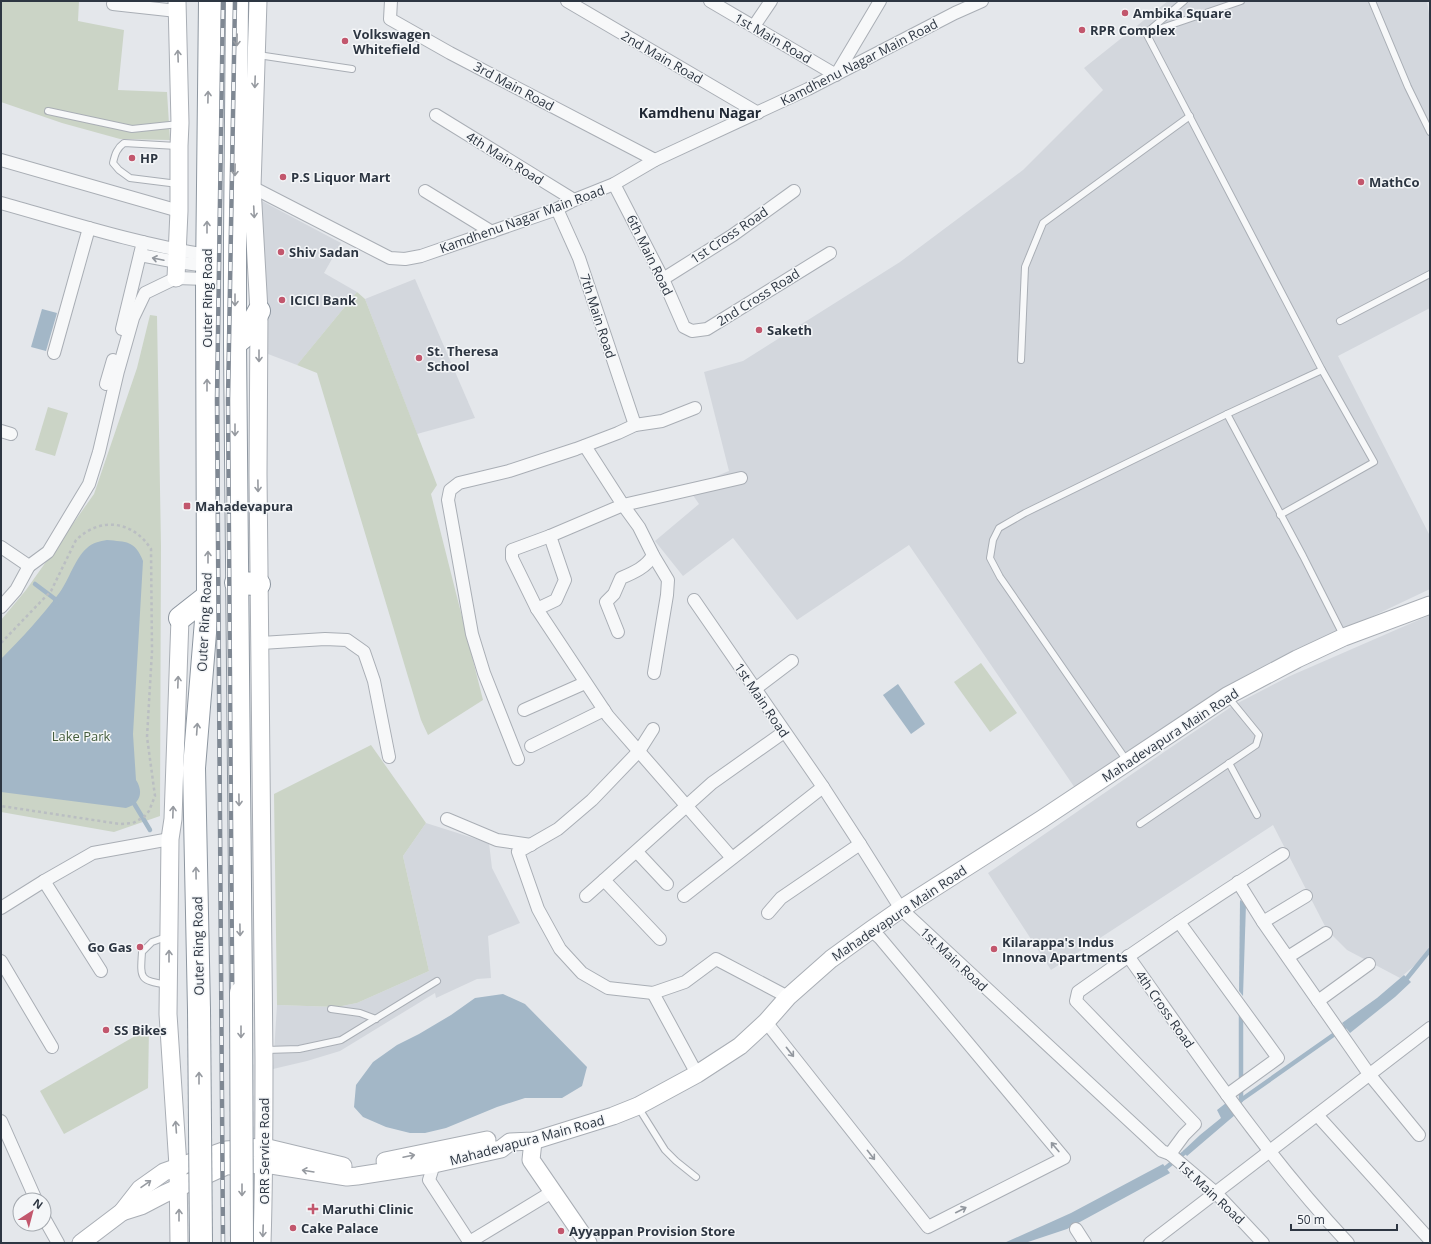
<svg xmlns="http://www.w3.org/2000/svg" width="1431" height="1244" font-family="'Open Sans',sans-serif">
	<rect width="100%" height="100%" fill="#e4e7eb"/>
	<g fill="#d3d7dd">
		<polygon points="1168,1 1427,1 1430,20 1430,308 1338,356 1430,536 1430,589 1352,626 1075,788 909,545 797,620 733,538 683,576 655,541 699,504 688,488 729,471 704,372 743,361 900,262 1023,170 1103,90 1084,68"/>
		<polygon points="262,201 341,243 324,273 357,292 297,365 268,354"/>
		<polygon points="415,279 475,418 417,434 365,299"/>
		<polygon points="1430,615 1430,952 1400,978 1347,950 1327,930 1273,825 1051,970 988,873 1167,750 1234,705 1290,676"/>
		<polygon points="426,823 489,843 492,868 520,923 488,936 491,978 477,979 436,998 435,993 340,1051 307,1061 273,1069 277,1005 337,1007 357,1003 429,971 403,856"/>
	</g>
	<g fill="#cbd4c6">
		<polygon points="1,1 79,1 78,21 124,30 118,90 167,92 170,140 120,139 62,123 1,102"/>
		<polygon points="357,292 365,299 437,485 431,494 483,700 428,735 421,720 317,373 297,365"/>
		<polygon points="150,315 157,316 161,546 160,816 114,832 1,812 1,620 26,590 94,494 137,368"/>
		<polygon points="48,407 68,413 55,456 35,450"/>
		<polygon points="981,663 1017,713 990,732 954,682"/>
		<polygon points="371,745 426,823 403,856 429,971 357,1003 337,1007 277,1005 274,794"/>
		<polygon points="149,1028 148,1088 64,1134 40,1091"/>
	</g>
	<g fill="#a3b7c7">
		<polygon points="42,309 57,313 46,351 31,347"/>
		<path d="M107 540C126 542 135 540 143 561L133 734 136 780C144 792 140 804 126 808L1 792V659C22 638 42 616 60 592 69 580 75 558 87 548 92 543 100 541 107 540Z"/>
		<polygon points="898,684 925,724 911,734 883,695"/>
		<polygon points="1240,900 1246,904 1243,996 1239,991"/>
		<polygon points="1404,975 1411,982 1395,997 1350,1033 1342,1023 1377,998"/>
		<polygon points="503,994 525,1004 587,1067 582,1086 562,1098 525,1098 497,1107 446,1128 425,1133 410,1133 386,1127 363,1117 354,1107 356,1085 373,1062 397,1045 419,1034 451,1015 475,998"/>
		<polygon points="1226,1103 1235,1115 1187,1156 1183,1151 1200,1135 1221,1118 1217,1110"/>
		<polygon points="1163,1164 1170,1173 1067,1229 1025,1243 1004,1243 1071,1213"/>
	</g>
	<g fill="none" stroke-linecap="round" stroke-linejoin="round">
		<g stroke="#a3b7c7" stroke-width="4.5">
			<polyline points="35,584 55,599 56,604"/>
			<polyline points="132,800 150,830"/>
			<polyline points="1404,982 1430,950"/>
			<polyline points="1241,1100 1241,1012"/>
			<polyline points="1236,1107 1241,1100 1349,1024"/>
			<polyline points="1162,1171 1189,1149"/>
		</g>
		<g stroke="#a9aeb5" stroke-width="8">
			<g id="lane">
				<polyline points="1184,1 1146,33 1322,370 1374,462 1280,515"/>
				<polyline points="1372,1 1408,87 1430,132"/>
				<polyline points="1150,32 1241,1"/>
				<polyline points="258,55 352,69"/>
				<polyline points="48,111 132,129 179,124"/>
				<path d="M177 146 124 143C117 148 115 154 113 163L119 170 130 178 178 184"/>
				<polyline points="1340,321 1430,274"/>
				<polyline points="1021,360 1025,267 1043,223 1190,116"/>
				<polyline points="1227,414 1303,556 1343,635"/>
				<polyline points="1127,761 1000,577 990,558 993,540 999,528 1025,513 1227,414 1322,370"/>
				<polyline points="1229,763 1257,815"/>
				<polyline points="1140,824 1256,745 1259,735 1228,697"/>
				<path d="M166 937 152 942 142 952C140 980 140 980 167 985"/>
				<polyline points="331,1009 360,1013 376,1019"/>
				<polyline points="266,1050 299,1049 341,1040 437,981"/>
				<polyline points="638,1107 665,1150 676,1161 696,1177"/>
			</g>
		</g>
		<g stroke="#a9aeb5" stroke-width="14">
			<g id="street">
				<polyline points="391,1 390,19 450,53 655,160"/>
				<polyline points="567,1 758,113"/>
				<polyline points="710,1 836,75 880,1"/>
				<polyline points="113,4 177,11"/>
				<polyline points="754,26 771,1"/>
				<polyline points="436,115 574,200"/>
				<polyline points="1,160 179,211"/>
				<polyline points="614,184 663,279 684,327 692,331 707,329 830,253"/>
				<polyline points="252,187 390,258 405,259 421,256 557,209 574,200 614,184 655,160 808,89 955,13 982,1"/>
				<polyline points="425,191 492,232"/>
				<path d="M1 203C69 222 137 244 207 255"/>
				<polyline points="557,209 579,258 635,425"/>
				<polyline points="140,255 177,262 207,266"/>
				<polyline points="663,279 733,235 794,191"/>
				<polyline points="122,329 143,242"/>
				<polyline points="54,353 89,228"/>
				<polyline points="106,384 113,360"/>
				<polyline points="1,431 11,434"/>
				<polyline points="585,446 623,505 550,536 565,580 556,600 537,609 608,716 732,858"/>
				<polyline points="1,547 29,566 48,552 89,484 99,452 118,371 133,318 145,293 176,278 207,279"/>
				<polyline points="694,600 823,787 860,844 901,909 1162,1151 1170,1154 1216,1193 1263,1243"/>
				<polyline points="1,607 16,590 29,566"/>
				<polyline points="537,609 512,558 512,550 550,536"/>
				<path d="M618 632 606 602 614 594 621 578C633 573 647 567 653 555"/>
				<polyline points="261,643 325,639 347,640 364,652 374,681 389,757"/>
				<polyline points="654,673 667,595 668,580 653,555 639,527 623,505 741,478"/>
				<polyline points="755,689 792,661"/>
				<polyline points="524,710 585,683"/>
				<polyline points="653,729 639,751 592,800 558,829 518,852 538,909 560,949 582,973 608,988 653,993 685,982 716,959 788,997"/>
				<polyline points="531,746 604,710"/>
				<polyline points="518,759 484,673 472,634 448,500 450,490 459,483 509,471 576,449 618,433 635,425 662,421 695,408"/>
				<polyline points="447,819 497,840 531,845"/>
				<polyline points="637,852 667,884"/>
				<polyline points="44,881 101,971"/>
				<polyline points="1238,882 1263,922 1369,1074 1419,1135"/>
				<polyline points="586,896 604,880"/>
				<polyline points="684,896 823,787"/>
				<polyline points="1,908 44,881 93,853 170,839"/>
				<polyline points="768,913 781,898 860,844"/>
				<polyline points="1179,922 1278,1058 1227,1095"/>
				<polyline points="1263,922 1306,896"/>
				<polyline points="660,939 604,880 712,783 784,732"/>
				<path d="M1128 956C1198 1054 1265 1155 1348 1243"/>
				<polyline points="1288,957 1326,933"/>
				<polyline points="1,961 52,1047"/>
				<polyline points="653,993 697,1074"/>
				<polyline points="1318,1001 1369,964"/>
				<polyline points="766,1022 928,1227 1064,1158 880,938 871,930"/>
				<polyline points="1317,1115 1430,1240"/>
				<polyline points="1,1121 36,1200"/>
				<path d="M1170 1154 1184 1135 1195 1124 1076 1001 1078 992C1145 944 1213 898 1283 854"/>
				<polyline points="434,1164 429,1180 470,1243"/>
				<polyline points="44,1218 58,1243"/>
				<polyline points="1076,1229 1085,1243"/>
				<polyline points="468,1243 552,1192"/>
				<polyline points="1150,1243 1430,1028"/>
			</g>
		</g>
		<g stroke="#a9aeb5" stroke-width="19">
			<g id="secondary">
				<path d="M258 1 252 187 259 311 258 474 264 1060C264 1121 264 1182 262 1243"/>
				<polyline points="176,278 179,211 179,146 180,123 177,1"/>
				<polyline points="533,1141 531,1160 588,1243"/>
				<polyline points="385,1161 487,1140"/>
				<polyline points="122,1212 141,1206 164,1194 226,1166 265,1164 347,1177 357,1176 434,1164 501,1149 510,1142 533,1141 613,1116 638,1106 697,1074 740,1046 766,1022 788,997 831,959 871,930 901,909 1042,819 1227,696 1297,659 1344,637 1430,605"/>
				<polyline points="81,1243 122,1212 140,1189 164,1172 226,1150 264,1147 343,1166"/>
				<polyline points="179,1243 178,1166 168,1014 170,839 173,819 180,618"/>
			</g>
		</g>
		<g stroke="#8d96a0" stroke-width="24">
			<g id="highway">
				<polyline points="237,1 235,239 235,344 241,993"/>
				<polyline points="235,344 245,336 259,311"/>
				<polyline points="236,583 259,584"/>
				<polyline points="180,618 208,596"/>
				<polyline points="199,1010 194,768 208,596 207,279 210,1"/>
			</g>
		</g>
		<path stroke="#babec2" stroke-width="2.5" stroke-dasharray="3 3" stroke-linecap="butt" d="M1 643 51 591 76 540C101 516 133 521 151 549L152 651 147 737 155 796 149 811 144 817 133 823 120 824 1 806"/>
		<use href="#lane" stroke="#f7f8f9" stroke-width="6"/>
		<use href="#street" stroke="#f7f8f9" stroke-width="12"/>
		<use href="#secondary" stroke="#fff" stroke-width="17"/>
		<use href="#highway" stroke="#fff" stroke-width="22"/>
		<g stroke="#7f8893" stroke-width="4.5">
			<g id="rail">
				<polyline points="223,1243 217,400 223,1"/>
				<polyline points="234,1243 228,400 235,1"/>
			</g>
		</g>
		<use href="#rail" stroke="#f4f6f8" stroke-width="3" stroke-dasharray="9" stroke-linecap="butt"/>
		<g stroke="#8d96a0" stroke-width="24" stroke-linecap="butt">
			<g id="highway-bridge">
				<polyline points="241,993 242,1243"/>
				<polyline points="199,1010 201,1243"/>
			</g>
		</g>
		<use href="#highway-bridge" stroke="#fff" stroke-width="22"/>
	</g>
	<defs><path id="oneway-shaft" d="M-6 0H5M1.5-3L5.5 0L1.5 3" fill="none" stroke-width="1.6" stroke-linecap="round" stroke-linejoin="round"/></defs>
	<g stroke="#969aa0">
		<use href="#oneway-shaft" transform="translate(237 40) rotate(91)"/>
		<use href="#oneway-shaft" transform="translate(178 56) rotate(-92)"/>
		<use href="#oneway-shaft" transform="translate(255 82) rotate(92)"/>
		<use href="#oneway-shaft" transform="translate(208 97) rotate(-89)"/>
		<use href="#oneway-shaft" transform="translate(235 170) rotate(91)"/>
		<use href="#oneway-shaft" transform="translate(254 212) rotate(87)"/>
		<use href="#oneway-shaft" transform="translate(207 227) rotate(-90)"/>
		<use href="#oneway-shaft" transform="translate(235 300) rotate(90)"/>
		<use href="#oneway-shaft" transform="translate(259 356) rotate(90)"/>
		<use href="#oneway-shaft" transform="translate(207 385) rotate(-90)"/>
		<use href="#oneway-shaft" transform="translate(235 430) rotate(90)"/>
		<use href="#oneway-shaft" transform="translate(258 486) rotate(89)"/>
		<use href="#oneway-shaft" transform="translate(208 557) rotate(-90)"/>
		<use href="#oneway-shaft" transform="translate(178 682) rotate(-88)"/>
		<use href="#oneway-shaft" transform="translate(197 729) rotate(-86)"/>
		<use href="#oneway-shaft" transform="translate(239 800) rotate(89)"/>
		<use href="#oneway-shaft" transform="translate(173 812) rotate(-88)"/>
		<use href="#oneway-shaft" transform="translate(196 873) rotate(-91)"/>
		<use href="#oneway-shaft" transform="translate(240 930) rotate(89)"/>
		<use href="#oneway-shaft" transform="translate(169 956) rotate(-90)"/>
		<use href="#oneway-shaft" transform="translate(241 1032) rotate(90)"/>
		<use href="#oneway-shaft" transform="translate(199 1078) rotate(-90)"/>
		<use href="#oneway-shaft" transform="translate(176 1127) rotate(-94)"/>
		<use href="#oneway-shaft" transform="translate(409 1156) rotate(-12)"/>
		<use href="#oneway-shaft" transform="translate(308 1171) rotate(-171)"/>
		<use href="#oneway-shaft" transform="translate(146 1184) rotate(-35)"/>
		<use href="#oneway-shaft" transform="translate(242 1190) rotate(90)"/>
		<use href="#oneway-shaft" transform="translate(179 1215) rotate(-90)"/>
		<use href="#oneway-shaft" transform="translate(263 1231) rotate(92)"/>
	</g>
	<g stroke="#92979e">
		<use href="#oneway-shaft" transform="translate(158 259) rotate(-168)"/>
		<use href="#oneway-shaft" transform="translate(790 1052) rotate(52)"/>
		<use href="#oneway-shaft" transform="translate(1055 1147) rotate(-130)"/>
		<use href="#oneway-shaft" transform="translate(871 1155) rotate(52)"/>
		<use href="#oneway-shaft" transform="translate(961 1210) rotate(-27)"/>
	</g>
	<g fill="#c2576d" stroke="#f4f6f8" stroke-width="1.5">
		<circle cx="1125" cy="13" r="4"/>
		<circle cx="1082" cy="30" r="4"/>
		<circle cx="345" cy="41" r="4"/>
		<circle cx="132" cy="158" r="4"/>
		<circle cx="283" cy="177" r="4"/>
		<circle cx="1361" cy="182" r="4"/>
		<circle cx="281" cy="252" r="4"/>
		<circle cx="282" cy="300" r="4"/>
		<circle cx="759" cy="330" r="4"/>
		<circle cx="419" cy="358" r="4"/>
		<rect x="183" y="502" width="8" height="8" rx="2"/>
		<circle cx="140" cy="947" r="4"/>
		<circle cx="994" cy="949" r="4"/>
		<circle cx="106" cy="1030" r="4"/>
		<path d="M311 1203h4v4h4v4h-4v4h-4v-4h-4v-4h4z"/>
		<circle cx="293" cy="1228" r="4"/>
		<circle cx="561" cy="1231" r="4"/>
	</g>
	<g text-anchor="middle" stroke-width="3" stroke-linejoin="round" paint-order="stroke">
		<g font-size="13" font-weight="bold" fill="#2d3642" stroke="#f4f6f8" text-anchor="start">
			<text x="1133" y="18">Ambika Square</text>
			<text x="1090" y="35">RPR Complex</text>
			<text x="353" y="39">Volkswagen<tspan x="353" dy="15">Whitefield</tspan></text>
			<text x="140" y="163">HP</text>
			<text x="291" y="182">P.S Liquor Mart</text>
			<text x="1369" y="187">MathCo</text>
			<text x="289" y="257">Shiv Sadan</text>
			<text x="290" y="305">ICICI Bank</text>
			<text x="767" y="335">Saketh</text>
			<text x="427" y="356">St. Theresa<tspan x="427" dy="15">School</tspan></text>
			<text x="195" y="511">Mahadevapura</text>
			<text x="1002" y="947">Kilarappa's Indus<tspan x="1002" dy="15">Innova Apartments</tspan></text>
			<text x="132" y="952" text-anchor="end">Go Gas</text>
			<text x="114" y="1035">SS Bikes</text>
			<text x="322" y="1214">Maruthi Clinic</text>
			<text x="301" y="1233">Cake Palace</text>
			<text x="569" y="1236">Ayyappan Provision Store</text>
		</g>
		<g font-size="13" fill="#2d3642" stroke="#f4f6f8">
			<text transform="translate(773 38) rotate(30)" y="5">1st Main Road</text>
			<text transform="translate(662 57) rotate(30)" y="5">2nd Main Road</text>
			<text transform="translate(859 62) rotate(-27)" y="5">Kamdhenu Nagar Main Road</text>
			<text transform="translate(514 86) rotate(28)" y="5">3rd Main Road</text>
			<text transform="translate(505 158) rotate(32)" y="5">4th Main Road</text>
			<text transform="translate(522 219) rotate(-20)" y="5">Kamdhenu Nagar Main Road</text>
			<text transform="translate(729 235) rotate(-34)" y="5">1st Cross Road</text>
			<text transform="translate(650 255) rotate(64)" y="5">6th Main Road</text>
			<text transform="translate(758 297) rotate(-32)" y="5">2nd Cross Road</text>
			<text transform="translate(207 298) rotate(-90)" y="5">Outer Ring Road</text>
			<text transform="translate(598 316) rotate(72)" y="5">7th Main Road</text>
			<text transform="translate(204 622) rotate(-87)" y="5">Outer Ring Road</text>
			<text transform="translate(762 700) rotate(56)" y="5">1st Main Road</text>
			<text transform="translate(1170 735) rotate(-33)" y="5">Mahadevapura Main Road</text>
			<text transform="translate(899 913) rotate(-34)" y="5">Mahadevapura Main Road</text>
			<text transform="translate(198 946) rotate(-91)" y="5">Outer Ring Road</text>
			<text transform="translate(954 959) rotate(43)" y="5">1st Main Road</text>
			<text transform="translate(1165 1009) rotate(55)" y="5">4th Cross Road</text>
			<text transform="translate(527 1140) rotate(-15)" y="5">Mahadevapura Main Road</text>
			<text transform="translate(264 1151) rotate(-90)" y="5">ORR Service Road</text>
			<text transform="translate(1211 1192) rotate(43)" y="5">1st Main Road</text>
		</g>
		<g font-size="13" fill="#445c3c" stroke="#f4f6f8">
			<text x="81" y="741">Lake Park</text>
		</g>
		<g font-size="14" font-weight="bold" fill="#1f2733" stroke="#f4f6f8">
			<text x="700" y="118">Kamdhenu Nagar</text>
		</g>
	</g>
	<rect width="1431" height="1244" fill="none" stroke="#2d3642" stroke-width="4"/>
	<g transform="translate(32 1212) rotate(36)"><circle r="19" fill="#f4f6f8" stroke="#a4a9af"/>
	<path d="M0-3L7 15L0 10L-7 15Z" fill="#c2576d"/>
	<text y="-6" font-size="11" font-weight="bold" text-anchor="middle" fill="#2d3642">N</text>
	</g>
	<path d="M1291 1224v6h106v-6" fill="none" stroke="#2d3642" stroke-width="2"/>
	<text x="1297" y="1224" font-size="12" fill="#2d3642" stroke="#f4f6f8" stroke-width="3" paint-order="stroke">50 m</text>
</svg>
